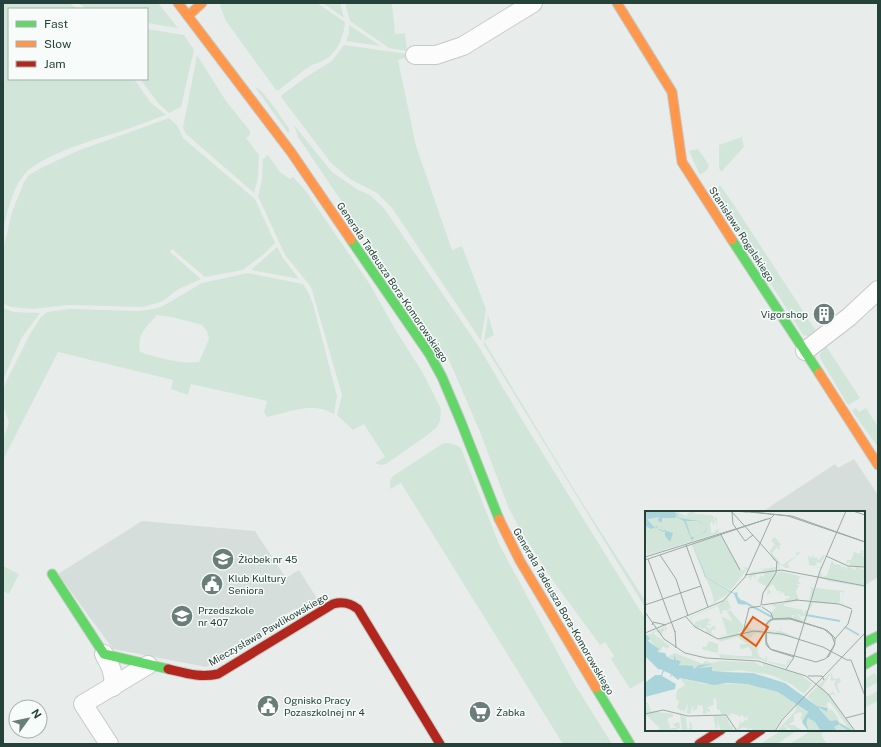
<svg xmlns="http://www.w3.org/2000/svg" width="881" height="747" font-family="'Public Sans',sans-serif">
	<rect width="100%" height="100%" fill="#e8edeb"/>
	<g fill="#d6dedb">
		<polygon points="854,459 878,495 878,577 864,586 864,512 762,512 835,464 838,468"/>
		<polygon points="142,521 255,531 286,578 299,570 318,600 300,612 295,609 284,615 286,621 217,663 206,667 113,649 58,574"/>
	</g>
	<g fill="#d1e6d8" fill-rule="evenodd">
		<path d="M3 3H69L78 9H9V79H134L151 103 166 115C151 120 137 126 122 131 97 139 39 155 23 176 13 188 6 216 3 231Z"/>
		<polygon points="78,3 158,3 178,28 147,23 147,9 87,9"/>
		<path d="M221 3H317L345 22C344 38 336 56 320 62 316 64 312 64 309 67 298 74 289 82 279 90H276L226 21 220 6Z"/>
		<polygon points="323,3 340,3 344,18"/>
		<polygon points="345,3 392,3 395,34 405,33 407,51 389,48 350,21"/>
		<polygon points="349,25 381,46 346,41 349,34"/>
		<polygon points="147,29 184,35 194,50 181,107 169,113 158,103 140,79 147,79"/>
		<polygon points="344,45 408,54 408,57 398,60 416,146 452,250 462,246 486,309 481,341 392,208 377,193 350,179 331,163 281,97 282,95 306,77 332,61"/>
		<polygon points="197,55 226,101 250,131 250,135 246,138 259,155 258,178 254,193 186,134 183,128"/>
		<path d="M255 87C263 88 283 121 290 130L288 133Z"/>
		<polygon points="169,118 177,125 183,138 255,199 275,243 264,254 243,270 205,277 172,249 170,252 201,279 177,290 163,301 144,307 69,305 33,309 11,307 3,304 3,250 12,212 24,182 29,175 43,167 77,151"/>
		<polygon points="294,125 332,172 358,190 370,195 384,208 479,347 521,418 646,620 646,681 645,680 630,689 611,659 614,656 605,642 600,645 551,578 521,531 509,509 480,432 449,360 298,137"/>
		<polygon points="742,137 744,147 722,171 721,171 719,168 719,145"/>
		<polygon points="698,149 709,165 707,170 700,175 689,151"/>
		<polygon points="268,155 280,172 290,179 293,177 305,190 369,283 395,329 423,373 441,409 440,421 437,427 426,436 386,464 381,465 375,463 385,457 364,424 353,430 337,415 342,395 311,287 285,255 258,196 262,179 263,159"/>
		<polygon points="720,185 732,202 818,334 808,336 803,335 715,195 717,189"/>
		<polygon points="277,247 283,258 299,279 251,270"/>
		<path d="M248 273 303 284 308 292 313 304 337 396 334 414C312 401 290 412 267 417L264 412 267 401 191 384 188 395 171 389 173 380 58 352 3 460V439L9 423 3 405V391L6 382 30 334 41 317 47 312 70 309 137 311 154 309 163 306 202 283ZM157 315 172 317 202 325 207 331 209 339 199 362C179 364 159 358 140 352 137 333 145 329 157 315Z"/>
		<polygon points="3,308 14,312 40,313 22,337 3,380"/>
		<polygon points="488,315 494,335 484,341 578,496 646,602 646,609 484,345 484,341"/>
		<polygon points="826,346 860,398 848,405 820,358 820,354"/>
		<polygon points="856,408 859,412 866,408 878,427 878,447 852,411"/>
		<polygon points="447,443 454,444 461,448 499,544 574,683 612,744 563,744 401,483 390,489 390,481 393,476 442,444"/>
		<polygon points="3,566 19,574 9,594 3,591"/>
		<polygon points="875,673 878,680 878,682 864,690 864,679"/>
		<polygon points="878,691 878,701 864,708 864,698"/>
		<polygon points="782,730 798,730 777,744 760,744"/>
		<polygon points="812,730 826,730 821,734 826,743 790,744"/>
	</g>
	<g fill="none" stroke-linecap="round" stroke-linejoin="round">
		<g stroke="#c5cac8" stroke-width="20">
			<g id="street">
				<polyline points="415,55 436,55 463,46 533,3"/>
				<polyline points="805,351 849,317 878,290"/>
				<path d="M104 654C110 665 115 674 113 687"/>
				<polyline points="109,744 83,704 148,665"/>
			</g>
		</g>
		<g stroke="#c3cbc8" stroke-width="11">
			<g id="fast">
				<polyline points="351,240 430,355 442,377 461,422 499,519"/>
				<polyline points="732,240 819,373"/>
				<polyline points="52,574 104,654 168,669"/>
				<polyline points="864,643 878,636"/>
				<polyline points="864,665 878,657"/>
				<polyline points="596,688 630,744"/>
			</g>
		</g>
		<g stroke="#c3cbc8" stroke-width="11">
			<g id="slow">
				<polyline points="178,3 291,152 351,240"/>
				<polyline points="617,3 672,92 682,162 732,240"/>
				<polyline points="188,16 202,3"/>
				<polyline points="819,373 878,465"/>
				<polyline points="499,519 520,561 596,688"/>
			</g>
		</g>
		<g stroke="#c3cbc8" stroke-width="11">
			<g id="jam">
				<path d="M168 669C185 673 200 678 218 674L333 604C343 601 350 603 358 609L440 744"/>
				<polyline points="699,744 721,730"/>
				<polyline points="740,744 761,730"/>
			</g>
		</g>
		<use href="#street" stroke="#fcfcfc" stroke-width="18"/>
		<use href="#fast" stroke="#63d668" stroke-width="9"/>
		<use href="#slow" stroke="#ff974d" stroke-width="9"/>
		<use href="#jam" stroke="#b3261e" stroke-width="9"/>
	</g>
	<defs>
		<g id="building-disc" transform="scale(1.15)"><circle r="9.5" fill="#697e78" stroke="#f7fbf9"/><path d="M-4-6H4V6H1V3H-1V6H-4ZM-2.5-4.3h1.7v1.8h-1.7ZM.8-4.3h1.7v1.8H.8ZM-2.5-1h1.7V.8h-1.7ZM.8-1h1.7V.8H.8Z" fill="#fff"/></g>
		<g id="school-disc" transform="scale(1.15)"><circle r="9.5" fill="#697e78" stroke="#f7fbf9"/><path d="M0-5L7-2L0 1L-7-2ZM-4 1L0 2.5L4 1V4Q0 6-4 4Z" fill="#fff"/></g>
		<g id="civic-disc" transform="scale(1.15)"><circle r="9.5" fill="#697e78" stroke="#f7fbf9"/><path d="M-.6-6.5H3V-4.5H.6V-3L4-1V1h2V6H-6V1h2V-1L-.6-3ZM-1.2 2.5V6h2.4V2.5Z" fill="#fff"/></g>
		<g id="supermarket-disc" transform="scale(1.15)"><circle r="9.5" fill="#697e78" stroke="#f7fbf9"/><path d="M-6-5.5h2.5l.6 2H6L4.5 2H-2.5L-4.4-4H-6ZM-1.5 3.2a1.3 1.3 0 1 0 .1 0ZM3 3.2a1.3 1.3 0 1 0 .1 0Z" fill="#fff"/></g>
	</defs>
	<g fill-rule="evenodd">
		<use href="#building-disc" x="824" y="314"/>
		<use href="#school-disc" x="223" y="559"/>
		<use href="#civic-disc" x="212" y="584"/>
		<use href="#school-disc" x="182" y="616"/>
		<use href="#civic-disc" x="268" y="706"/>
		<use href="#supermarket-disc" x="480" y="712"/>
	</g>
	<g text-anchor="middle" stroke-width="3" stroke-linejoin="round" paint-order="stroke">
		<g font-size="10" fill="#24423a" stroke="#f7fbf9">
			<text transform="translate(742 234) rotate(57)" y="4">Stanisława Rogalskiego</text>
			<text transform="translate(393 282) rotate(56)" y="4">Generała Tadeusza Bora-Komorowskiego</text>
			<text transform="translate(564 611) rotate(60)" y="4">Generała Tadeusza Bora-Komorowskiego</text>
			<text transform="translate(268 629) rotate(-30)" y="4">Mieczysława Pawlikowskiego</text>
		</g>
		<g font-size="10" fill="#24423a" stroke="#f7fbf9" text-anchor="start">
			<text x="808" y="318" text-anchor="end">Vigorshop</text>
			<text x="238" y="563">Żłobek nr 45</text>
			<text x="228" y="582">Klub Kultury<tspan x="228" dy="12">Seniora</tspan></text>
			<text x="198" y="614">Przedszkole<tspan x="198" dy="12">nr 407</tspan></text>
			<text x="284" y="704">Ognisko Pracy<tspan x="284" dy="12">Pozaszkolnej nr 4</tspan></text>
			<text x="496" y="716">Żabka</text>
		</g>
	</g>
	<g transform="translate(645 511)">
		<rect width="220" height="220" fill="#e8edeb"/>
		<path d="M0 0H31L41 5 45 0H49L50 3 66 4 70 6 67 10 72 6V15L70 8 69 15V11L68 15 67 10 65 12 66 22H69L68 15 69 21 73 18 74 22 2 44 0 8H2L0 6H15L12 9 18 12 16 8 18 6H31L29 1ZM75 23 96 59H100L98 56 103 57 86 79 62 67 86 81 64 95 69 91 66 79 46 33ZM130 26 136 34 133 36H136L133 39 132 36 127 42 137 54 151 45 152 40 155 42 141 54 144 53V57H139L141 55 139 56 135 53 134 57H137H133L134 53 127 48 125 40 129 34 131 35 126 29ZM216 39 220 41 216 42H220L217 44 220 46V55H204L205 51 201 53 202 49H206L209 41 215 43ZM168 43 169 47H173V50L178 44 180 45 176 52 173 51 177 54 176 57 170 56H176L177 54 172 51 170 55 164 54 163 45 167 47ZM187 49 189 53 196 54 195 56 198 55 197 59 199 55 201 56 200 60 203 55 210 59 211 56 220 57 213 58 220 59V69H215L220 70V76L183 70 174 66 176 61 177 66 182 64ZM131 50 132 53V58L127 59 132 60 130 66 134 60 162 67 155 66 153 70 156 73H152L154 75 151 80 154 89 143 90H153L139 93V95L159 99 157 100 159 103 160 99 163 101 166 90H171L167 89V83L165 89H161H164L166 82V77L162 75 169 77 168 85 171 77 199 80 198 85V81H195V91L192 92 196 93 198 85 197 92 207 97 197 93 168 92 162 104 155 106 154 103H152L157 109 161 105 162 110 160 107 159 110H154L157 112 148 110 149 104H147L148 109 126 110 123 119 135 120 137 113 136 120 153 127 123 123 122 135 128 140 121 135 119 123 110 122 104 128 111 137 115 136 112 139 115 146 121 149 120 146 122 145V150L141 154 142 150 147 147 140 156 112 148 75 147 74 143 95 145H107V141L102 134V137L95 138V133H102L92 126 74 131 75 128 90 122 76 126H74L82 123 73 95 46 106 49 114 50 111 62 107 66 109 62 112 67 114H61L64 118 69 114 71 119 68 118 66 121 69 125 57 120 61 121V117L55 118 56 113 54 117 50 116 45 106 75 93 86 83 82 88 86 97 81 100 78 99 76 105 88 111 82 101 85 99 98 114V120L92 122 104 120H99V115L110 119 121 118 113 121 120 122 121 124 123 122H131L130 120 122 121 123 112 120 113 122 110 117 108 122 109 127 107 126 102 131 96 125 94 142 91 140 88 145 87 144 85H140L138 81 134 83 136 80H132L128 73 123 77 126 81 122 84 123 77 120 80 119 77 122 76 112 70 116 64 119 66V62L111 63 110 70 109 64 106 67V71L104 66 101 68 105 64 110 63 104 64 107 61 117 60 115 55 118 60V58L131 56ZM20 116 17 124 10 120 9 123 25 135 22 138 18 135 15 141 0 123H7L8 120 10 121V120L20 116H22L20 122ZM64 130 73 133V142L63 140 64 136 62 140 57 138 58 135 61 136ZM30 142 58 153 60 150 67 152 75 150 109 151 118 156V152L156 164 169 174 167 173 159 183 146 173 126 164 94 159 77 161H67V157L60 160 49 158V156H40L34 153V150L22 146ZM193 154 186 162 189 168 195 167 196 170 192 174 195 182H193L189 173 191 169 186 170V162L177 176 183 183 188 181 187 177 191 186 188 183 185 184 209 220H192L186 211 194 214 193 209 185 210 174 196 181 201 186 198 192 205 195 213 203 216 185 191 181 193 183 196 172 195 162 186ZM35 167 60 173H102L134 181 163 202 158 210 155 207 157 204 156 201 149 203V210L143 214H152L150 215 158 220H147L140 214 139 216H141L143 220H132L151 199V194L135 210 129 220H108L106 217 102 220 103 218 98 216 92 220 95 211 97 212 101 208 103 210 102 206 110 198 100 207 96 203V206L87 202 84 205 76 203 75 199H72L71 187 68 188 69 194 61 197 65 198V202L61 199 62 203H58V195L53 194 52 198 46 202 48 200V194L45 203 42 202 43 193V192L39 202V199L36 200 32 197 34 190 31 188 32 179 40 174ZM3 191 6 200 28 203V206L23 207V215L25 210V217L27 218V213V217H31L28 213 34 211 35 217 31 218 33 220H12L15 217 1 204 0 193 1 196 2 194 0 192ZM35 204 41 206 42 218 45 217 44 211 47 212V220L44 218 37 220ZM68 204 81 206 86 215H89L87 217 89 219 76 220 72 209 74 220 72 214 71 220ZM164 207 170 211 176 220H163L158 213Z" fill="#d1e6d8"/>
		<path d="M0 0 29 1 32 3 34 7 54 10 62 15 61 21 50 26 60 21 62 15 53 10H41L46 26H49L47 30 39 10 33 7 31 3V7H17V12L12 9 15 6 2 8 9 16 12 15 13 18H15L18 20 19 19 28 22 25 31 20 25V20L18 21 13 18 11 16 6 18 1 15 0 7H3L0 6ZM48 32 61 66 89 82 92 81 93 86 101 94 93 93 89 83 60 66ZM0 123 5 127 3 130 14 138 13 141 20 142 22 146 29 149V144L31 149 36 150 34 154 48 155 49 158 54 154 67 153 52 157 67 156V160L77 161 108 162 140 172 172 195 183 197 182 201 173 196 185 210 192 209 195 213 189 216 192 220H176L170 211 163 207 161 212 164 220 157 211 163 201 133 181 102 173 82 172 69 174 35 167 33 169 27 164 25 167 26 163 19 160 17 165 31 173 30 178 0 186V172L10 164H16L18 159 13 158 0 145Z" fill="#a9d4db"/>
		<path fill="none" stroke="#a9d4db" stroke-width="2" d="M97 90 127 106M161 104 195 110M200 116 214 124M195 213 206 220"/>
		<path fill="none" stroke="#9aa9a4" stroke-width="1" d="M88 0 102 1M93 0 147 5 220 31M100 0 143 5 220 31M208 0 220 4M87 1 132 51 131 62 118 82M87 1 88 13 100 30 108 24M75 22 95 59M41 34 56 75M15 44 31 68 43 105M181 45 203 55 220 56M0 46 126 7 129 4M3 48 30 121M0 49 122 8M100 64 136 59 220 75M56 75 63 96M151 89 194 93 207 98M0 94 56 75M116 94 118 82M117 94 152 89M117 96 126 102 128 108M0 101 19 128 40 142 61 147 113 150 161 165 183 183 210 220M41 106 50 116 73 128 109 120 137 123 178 136 202 149H206L220 185M7 114 8 111 21 114M30 120 31 137M98 121 104 97 116 95M0 122 78 90 100 66 126 8M190 128 203 113 207 99M149 146 127 139 123 136 121 133V115L122 112 125 109 128 108 145 107 179 118 183 120 190 127V130L189 135 184 145 183 146 181 147 180 148 171 151 125 138 121 130 122 112 128 108H145L179 118 187 125 190 133 182 146M141 158 148 148 175 60 201 0M163 165H177L179 169M0 203 18 199 43 205 81 204 92 220M201 207 220 202M130 220 137 209 220 122"/>
		<path fill="#e8590c" fill-opacity="0.15" stroke="#e8590c" stroke-width="2" d="M108 106 123 116 111 135 96 124Z"/>
		<rect width="220" height="220" fill="none" stroke="#24423a" stroke-width="2"/>
	</g>
	<rect width="881" height="747" fill="none" stroke="#24423a" stroke-width="8"/>
	<rect x="8" y="8" width="140" height="72" fill="#f7fbf9" stroke="#a3b1ad"/>
	<rect x="16" y="21" width="20" height="6" fill="#63d668" stroke="#a3b1ad"/>
	<text x="44" y="28" font-size="12" fill="#24423a">Fast</text>
	<rect x="16" y="41" width="20" height="6" fill="#ff974d" stroke="#a3b1ad"/>
	<text x="44" y="48" font-size="12" fill="#24423a">Slow</text>
	<rect x="16" y="61" width="20" height="6" fill="#b3261e" stroke="#a3b1ad"/>
	<text x="44" y="68" font-size="12" fill="#24423a">Jam</text>
	<g transform="translate(28 719) rotate(57)"><circle r="19" fill="#f7fbf9" stroke="#a3b1ad"/>
	<path d="M0-3L7 15L0 10L-7 15Z" fill="#697e78"/>
	<text y="-6" font-size="11" font-weight="bold" text-anchor="middle" fill="#24423a">N</text>
	</g>
</svg>
